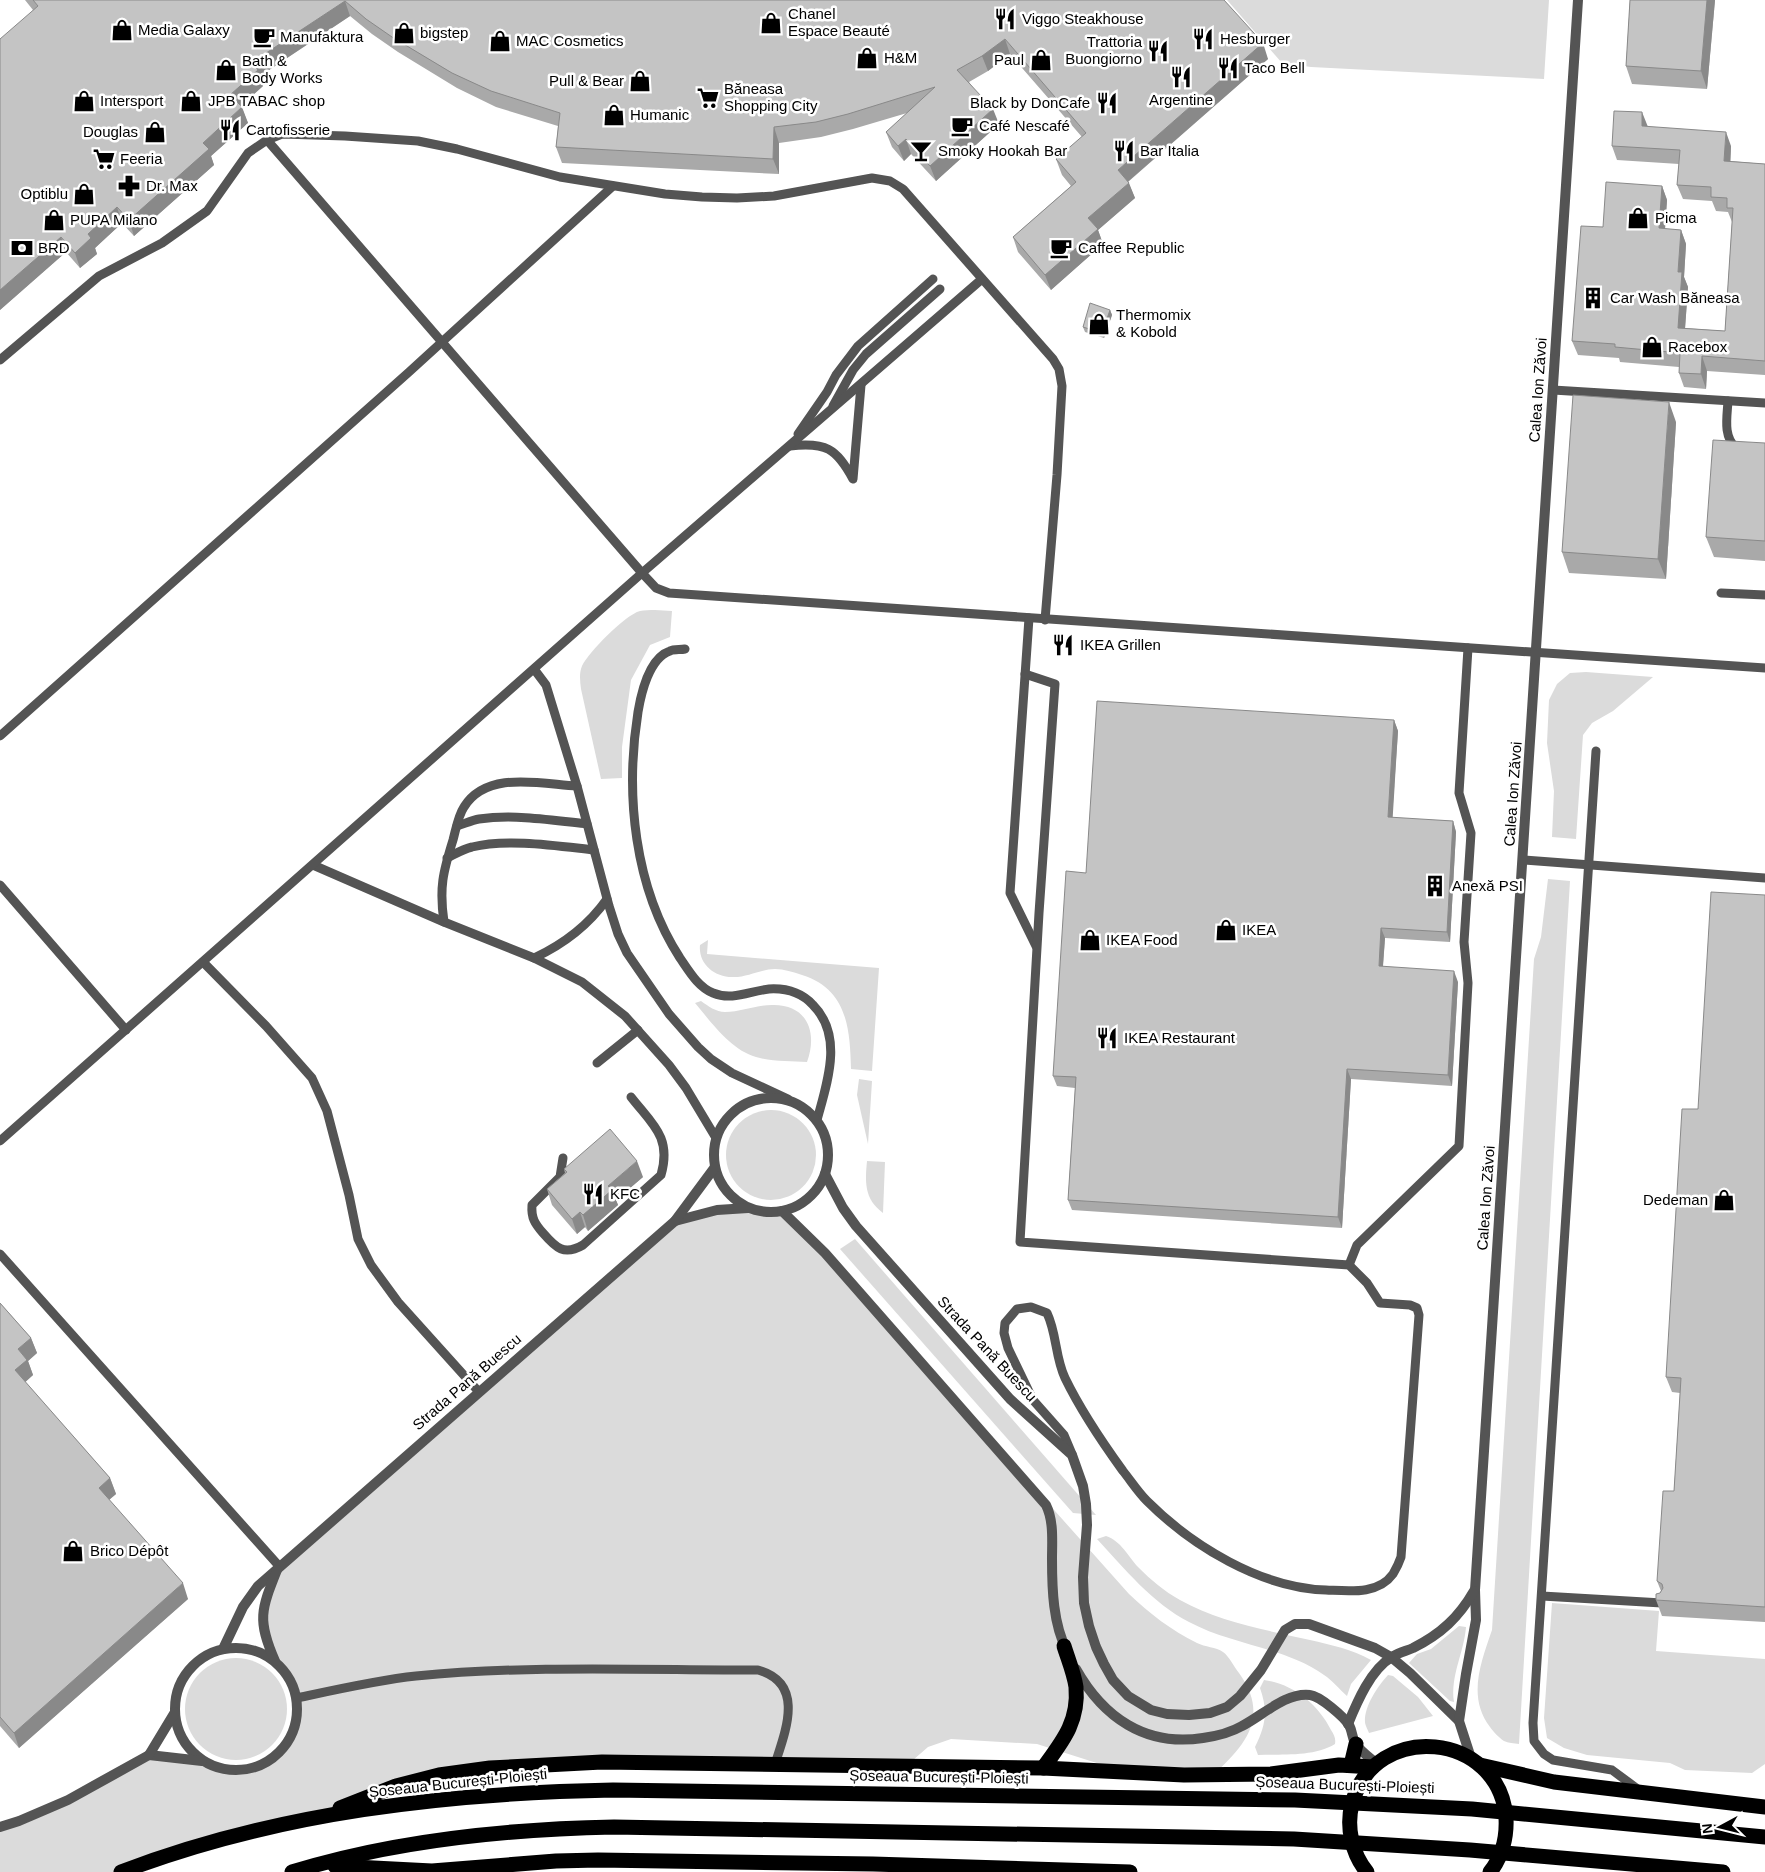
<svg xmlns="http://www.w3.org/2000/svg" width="1765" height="1872" font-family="Arial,sans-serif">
	<rect width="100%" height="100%" fill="#fff"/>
	<g fill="#dbdbdb">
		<polygon points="1227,0 1549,0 1544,79 1311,67 1282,63"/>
		<path d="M655 610 672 611 670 637 650 645 631 680 622 747V778L601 779 581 689C580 681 579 673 582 666 589 652 625 615 640 611 644 610 650 610 655 610Z"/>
		<polygon points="1586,672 1653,677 1613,711 1592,723 1583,735 1576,839 1552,837 1554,791 1547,743 1549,700 1557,684 1570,673"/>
		<path d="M1548 879 1570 881 1519 1744C1514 1743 1508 1743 1504 1741 1499 1738 1493 1731 1490 1727 1467 1697 1481 1662 1492 1630L1534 959 1541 937Z"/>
		<path d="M708 940 707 954 879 968 872 1071 851 1069C850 1028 847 989 802 975 793 972 784 969 775 969 761 969 748 977 734 977 715 978 698 964 700 945Z"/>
		<path d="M701 1001C708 1006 716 1012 725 1012 741 1012 756 1005 772 1005 807 1004 818 1032 807 1062 791 1061 772 1062 756 1057 731 1050 711 1022 695 1003Z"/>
		<polygon points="859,1079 872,1081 868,1144 857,1095"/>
		<circle cx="771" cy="1155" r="45"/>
		<path d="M867 1161 885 1162 883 1213C864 1199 865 1182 867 1161Z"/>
		<path d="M748 1208 768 1212 782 1211 825 1253 1129 1594C1150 1614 1171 1630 1197 1643 1205 1647 1216 1647 1223 1652 1229 1656 1234 1667 1239 1673 1270 1716 1246 1745 1214 1774L1125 1772 1037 1744 951 1739 928 1747 905 1767 602 1762 439 1775 311 1819 121 1872H0V1827L19 1821 149 1755 202 1761 213 1767 236 1771 247 1770 263 1765 275 1757 288 1743 294 1731 298 1708 294 1688 290 1678 275 1661 263 1626 279 1566 675 1221Z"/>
		<polygon points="855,1239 1096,1515 1073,1513 840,1249"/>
		<path d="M1106 1536C1121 1541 1128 1556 1138 1567 1151 1580 1164 1591 1180 1600 1219 1622 1266 1630 1310 1640 1331 1645 1352 1649 1371 1660L1351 1684 1347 1696C1339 1689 1332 1680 1324 1675 1284 1647 1232 1645 1189 1622 1152 1603 1125 1569 1097 1539Z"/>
		<polygon points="1552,1603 1659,1611 1656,1651 1765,1659 1765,1764 1752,1773 1685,1770 1670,1763 1587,1755 1564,1748 1547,1738 1544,1718"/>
		<path d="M1459 1626 1466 1627C1464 1653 1450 1676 1454 1702L1450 1701 1409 1663 1417 1654 1431 1649Z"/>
		<circle cx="236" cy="1709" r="51"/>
		<path d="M1388 1675 1393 1676 1418 1697 1433 1716 1369 1733C1368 1730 1365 1725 1365 1722 1364 1706 1378 1686 1388 1675Z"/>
		<path d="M1264 1680C1293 1684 1318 1704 1331 1730 1334 1735 1336 1738 1335 1744 1314 1757 1282 1754 1258 1755L1255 1747C1266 1725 1268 1711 1260 1688Z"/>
	</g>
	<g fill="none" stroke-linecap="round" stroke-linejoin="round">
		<g stroke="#545454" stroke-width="9">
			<polyline points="267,140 642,573 656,588 669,593 1765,668"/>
			<polyline points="0,360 99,276 162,243 207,211 248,153 267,140 282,134 345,136 418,141 457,149 560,177 665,194 702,197 737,198 774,196 872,178 890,181 903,189 1053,359 1059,369 1062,386 1057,475 1045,620"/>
			<polyline points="1553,390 1765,403"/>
			<path d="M1728 401C1727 418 1723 436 1736 448"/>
			<polyline points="833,406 853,370 866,354 940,289"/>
			<polyline points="798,434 827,392 836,375 858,346 933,279"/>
			<path d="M790 446C826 442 836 448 853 479L861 385"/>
			<polyline points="1721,593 1765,595"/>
			<polyline points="1029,618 1010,893 1036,946"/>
			<path d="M685 649C680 650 674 649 670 651 649 658 641 694 638 712 625 794 634 887 680 958 689 971 698 987 713 993 732 1001 750 991 769 989 786 988 801 992 813 1005 844 1036 827 1083 817 1120"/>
			<polyline points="534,669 546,685 577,786 609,906 618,934 627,953 669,1014 698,1047 711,1059 732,1073 788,1099"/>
			<path d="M1025 674 1055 684 1039 913 1020 1242 1349 1265 1367 1283 1380 1303 1410 1305 1417 1308 1419 1315 1401 1557C1399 1563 1396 1569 1393 1574 1378 1595 1349 1591 1326 1590 1261 1588 1192 1546 1147 1501 1138 1492 1131 1481 1123 1471 1102 1442 1081 1411 1065 1378 1055 1357 1057 1334 1047 1313L1031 1307 1017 1309 1005 1323 1004 1333 1008 1348 1033 1400 1064 1435 1072 1454"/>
			<polyline points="0,736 409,372 613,186"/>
			<polyline points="1596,751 1533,1723 1534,1741 1544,1754 1553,1760 1612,1770 1639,1790"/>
			<path d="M457 826C464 824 472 820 479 819 514 814 552 820 587 824"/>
			<path d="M447 858C455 854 463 849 472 847 507 838 558 846 594 850"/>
			<polyline points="1524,860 1765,878"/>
			<polyline points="313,865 444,922 534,958 582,982 625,1016 669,1065 686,1088 716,1138"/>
			<polyline points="0,885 126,1030"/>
			<path d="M444 922C439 888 443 872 453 840 456 829 458 816 464 807 487 770 541 784 577 786"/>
			<path d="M534 958C564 944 588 926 607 899"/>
			<polyline points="203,962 266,1026 312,1078 327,1111 349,1195 358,1239 371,1265 398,1302 479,1392"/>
			<polyline points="597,1063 638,1030"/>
			<polyline points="0,1141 642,573 982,279"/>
			<path d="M563 1158 560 1177 532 1205C531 1218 535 1224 543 1233 556 1248 564 1256 583 1245L661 1175C672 1137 652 1124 631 1097"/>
			<polyline points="0,1254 279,1566"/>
			<polyline points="1349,1265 1357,1245 1459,1146 1468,983 1464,942 1471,833 1459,793 1468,648"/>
			<polyline points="1542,1596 1662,1603"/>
			<path d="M297 1698C334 1690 378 1680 416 1676 529 1665 644 1670 758 1670 805 1683 786 1730 775 1764"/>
		</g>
		<g stroke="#545454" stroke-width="10">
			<circle cx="771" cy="1155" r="57"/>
			<polyline points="825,1174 843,1208 856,1226 1010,1399 1072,1455 1083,1486 1086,1504 1087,1525 1083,1577 1084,1603 1089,1626 1096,1647 1104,1664 1113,1680 1128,1696 1151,1710 1167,1714 1189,1715 1210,1713 1227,1707 1240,1696 1261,1670 1285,1630 1295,1624 1309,1624 1375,1648 1391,1657 1410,1673 1459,1721 1471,1758"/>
			<path d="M782 1211 825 1253 1046 1505C1054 1521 1052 1542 1052 1559 1052 1589 1053 1624 1067 1651"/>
			<polyline points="675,1221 717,1210 748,1208"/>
			<circle cx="236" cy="1709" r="61"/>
			<polyline points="223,1649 243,1607 258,1586 675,1221 715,1167"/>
			<path d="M275 1661C257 1620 261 1610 277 1570"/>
			<path d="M1076 1669C1103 1717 1145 1747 1203 1738 1217 1736 1230 1733 1242 1726 1262 1716 1286 1692 1310 1695 1320 1696 1344 1717 1349 1725 1352 1730 1352 1737 1355 1743 1359 1750 1370 1758 1377 1764"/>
			<polyline points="1459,1721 1466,1674 1476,1620 1475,1590 1578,0"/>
			<path d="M1348 1724C1357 1702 1371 1669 1392 1657 1398 1653 1406 1651 1413 1648 1441 1634 1459 1617 1474 1591"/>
			<polyline points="149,1755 202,1761"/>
			<polyline points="0,1827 19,1821 68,1800 149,1755 175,1712"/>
		</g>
		<g stroke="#000" stroke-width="15">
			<polyline points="1351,1765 1356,1744"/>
			<polyline points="1480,1765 1554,1782 1765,1807"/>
			<path d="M1043 1768C1062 1742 1079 1722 1076 1687 1074 1673 1068 1659 1064 1646"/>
			<polyline points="340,1808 396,1786 439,1775 490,1768 602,1762 1043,1768 1184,1775 1271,1774 1339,1765 1373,1767"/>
			<polyline points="335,1866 432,1871 556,1861 598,1860 873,1864 1130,1872"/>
			<path d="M121 1872C277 1812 447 1793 613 1790L1295 1800 1472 1809 1765 1837"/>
			<path d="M292 1872C392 1841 509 1829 614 1827L1294 1839 1470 1850 1723 1872"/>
			<path d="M1367 1872C1352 1854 1346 1827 1352 1804 1374 1719 1500 1732 1506 1818 1507 1837 1502 1857 1490 1872"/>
		</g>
	</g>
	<g fill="#a9a9a9">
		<polygon points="25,0 1224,0 1268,59 1128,182 1135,198 1098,230 1103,244 1051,290 1018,252 1013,237 1071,186 1062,175 1056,159 1082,137 1010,54 988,71 969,82 999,124 936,181 911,154 904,161 892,147 886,132 907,113 853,129 821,137 779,143 779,174 562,163 556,147 558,126 496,107 457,88 398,52 372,34 350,16 260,76 263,86 241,106 248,123 211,156 214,165 134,236 122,223 95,248 97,254 80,268 66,252 0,310 33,10"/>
		<polygon points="1630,0 1715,0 1707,89 1632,84 1626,66"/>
		<polygon points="1648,127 1731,146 1730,161 1765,164 1765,375 1707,371 1706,389 1684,387 1679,373 1679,367 1620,362 1619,358 1578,355 1572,341 1603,227 1662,186 1667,200 1665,229 1681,230 1686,244 1684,277 1688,287 1685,328 1725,331 1732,222 1728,212 1716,211 1712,201 1683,199 1677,185 1679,164 1617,160 1612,146"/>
		<polygon points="1110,310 1112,315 1104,338 1085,332 1083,327"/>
		<polygon points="1676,422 1666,579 1569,573 1562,552"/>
		<polygon points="1765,443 1765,561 1714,557 1706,537"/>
		<polygon points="1394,720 1398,731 1392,818 1453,821 1456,832 1450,942 1385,938 1383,967 1458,982 1452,1086 1351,1079 1342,1228 1072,1210 1068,1200 1075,1088 1057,1086 1053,1076 1086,873"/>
		<polygon points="1765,895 1765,1622 1662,1616 1656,1600 1661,1591 1657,1581 1674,1491 1680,1393 1672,1392 1666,1377 1698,1109"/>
		<polygon points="564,1169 643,1177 616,1200 618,1205 588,1231 585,1227 577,1234 552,1205 547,1189 565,1173"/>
		<polygon points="0,1303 31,1338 37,1353 28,1361 33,1375 25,1382 110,1478 116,1494 109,1500 188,1599 19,1748 0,1726"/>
	</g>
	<g fill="#898989">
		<polygon points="1707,0 1715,0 1707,89 1701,71"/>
		<polygon points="345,1 350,16 260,76 263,86 236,110 230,95 251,63"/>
		<polygon points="1005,39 1010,54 988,71 982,56"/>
		<polygon points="1263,43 1268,59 1124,185 1118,170"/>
		<polygon points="242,107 248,123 211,156 214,165 134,236 129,220 203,143"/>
		<polygon points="993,109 999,124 936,181 930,166"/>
		<polygon points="1642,112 1648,127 1642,126"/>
		<polygon points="774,127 779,143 779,174 773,159"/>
		<polygon points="1726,132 1731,146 1730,175 1724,161"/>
		<polygon points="906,139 911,154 904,161 898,146"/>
		<polygon points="1129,183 1135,198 1098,230 1103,244 1051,290 1045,275 1088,218"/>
		<polygon points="1662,186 1667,200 1664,243 1659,228"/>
		<polygon points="117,207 122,223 95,248 97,254 80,268 75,253 88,234"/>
		<polygon points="1681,230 1686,244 1684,277 1688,287 1684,343 1678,328 1678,272"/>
		<polygon points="61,237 66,252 0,310 0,290"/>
		<polygon points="1110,310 1112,315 1104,338 1102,333"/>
		<polygon points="1702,356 1707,371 1706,389 1701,374"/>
		<polygon points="1669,402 1676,422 1666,579 1658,559"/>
		<polygon points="1394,720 1398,731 1392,828 1388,817"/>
		<polygon points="1453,821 1456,832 1450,942 1447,932"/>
		<polygon points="1381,928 1385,938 1382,977 1379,966"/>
		<polygon points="1454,971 1458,982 1452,1086 1448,1075"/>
		<polygon points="1347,1069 1351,1079 1342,1228 1338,1217"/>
		<polygon points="637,1161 643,1177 616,1200 618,1205 588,1231 583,1215 608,1186"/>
		<polygon points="580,1212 585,1227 577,1234 572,1219"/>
		<polygon points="31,1338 37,1353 28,1361 33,1375 21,1386 15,1370 18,1349"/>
		<polygon points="110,1478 116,1494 104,1504 99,1488"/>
		<polygon points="183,1583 188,1599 19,1748 14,1733"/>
	</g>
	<g fill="#c4c4c4" stroke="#898989">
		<polygon points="33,0 1224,0 1263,43 1118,170 1129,183 1088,218 1098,229 1045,275 1013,237 1076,182 1056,159 1086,133 1005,39 982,56 957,70 993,109 930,166 906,139 898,146 886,132 935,87 848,114 816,122 774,127 773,159 556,147 560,113 491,91 452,73 392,37 366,19 345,1 251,63 258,70 230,95 242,107 203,143 209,149 129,220 117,207 88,234 91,238 75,253 61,237 0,290 0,39 38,6"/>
		<polygon points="1630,0 1707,0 1701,71 1626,66"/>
		<polygon points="1614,111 1642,112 1642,126 1726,132 1724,161 1765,164 1765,361 1702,356 1701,374 1679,373 1680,353 1615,347 1615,344 1572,341 1581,226 1603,227 1606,182 1662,186 1659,228 1681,230 1678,272 1682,272 1678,328 1725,331 1733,208 1727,208 1727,198 1711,197 1711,187 1677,185 1680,150 1612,146"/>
		<polygon points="1090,303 1110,310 1102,333 1083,327"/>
		<polygon points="1573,395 1669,402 1658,559 1562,552"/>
		<polygon points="1713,440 1765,443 1765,541 1706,537"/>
		<polygon points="1097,701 1394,720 1388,817 1453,821 1447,932 1381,928 1379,966 1454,971 1448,1075 1347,1069 1338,1217 1068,1200 1076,1077 1053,1076 1066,871 1086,873"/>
		<polygon points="1711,892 1765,895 1765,1607 1656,1600 1656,1594 1660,1593 1663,1588 1662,1584 1657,1581 1663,1491 1674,1491 1681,1378 1666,1377 1682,1109 1698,1109"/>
		<polygon points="610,1129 637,1161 608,1186 612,1190 583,1215 580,1212 572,1219 547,1189 567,1172 564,1169"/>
		<polygon points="0,1303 31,1338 18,1349 27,1360 15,1370 110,1478 99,1488 183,1583 14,1733 0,1717"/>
	</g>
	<defs>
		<g id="restaurant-bare" transform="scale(1.725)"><path d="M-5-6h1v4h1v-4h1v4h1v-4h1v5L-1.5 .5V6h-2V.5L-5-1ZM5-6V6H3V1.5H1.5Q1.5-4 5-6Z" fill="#000" stroke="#fff" stroke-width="2.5" paint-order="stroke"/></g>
		<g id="shop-bare" transform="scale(1.725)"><path d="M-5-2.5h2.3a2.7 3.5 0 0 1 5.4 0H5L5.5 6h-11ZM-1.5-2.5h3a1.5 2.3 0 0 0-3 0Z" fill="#000" stroke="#fff" stroke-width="2.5" paint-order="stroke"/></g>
		<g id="cafe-bare" transform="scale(1.725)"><path d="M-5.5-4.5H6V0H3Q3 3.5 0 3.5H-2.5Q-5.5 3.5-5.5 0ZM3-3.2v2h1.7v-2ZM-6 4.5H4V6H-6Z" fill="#000" stroke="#fff" stroke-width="2.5" paint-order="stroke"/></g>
		<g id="supermarket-bare" transform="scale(1.725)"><path d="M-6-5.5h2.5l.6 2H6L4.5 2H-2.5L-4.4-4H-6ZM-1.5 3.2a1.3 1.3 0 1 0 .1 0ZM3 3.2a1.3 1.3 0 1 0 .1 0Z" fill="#000" stroke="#fff" stroke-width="2.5" paint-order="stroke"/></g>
		<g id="bar-bare" transform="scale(1.725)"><path d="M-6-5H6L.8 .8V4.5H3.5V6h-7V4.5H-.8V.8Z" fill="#000" stroke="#fff" stroke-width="2.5" paint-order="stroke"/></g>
		<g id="pharmacy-bare" transform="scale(1.725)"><path d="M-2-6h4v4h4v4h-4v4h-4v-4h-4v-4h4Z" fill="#000" stroke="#fff" stroke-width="2.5" paint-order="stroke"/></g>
		<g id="bank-bare" transform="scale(1.725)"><path d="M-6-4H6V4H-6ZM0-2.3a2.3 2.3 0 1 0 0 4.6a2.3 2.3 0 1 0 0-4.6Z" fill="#000" stroke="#fff" stroke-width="2.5" paint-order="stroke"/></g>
		<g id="building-bare" transform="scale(1.725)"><path d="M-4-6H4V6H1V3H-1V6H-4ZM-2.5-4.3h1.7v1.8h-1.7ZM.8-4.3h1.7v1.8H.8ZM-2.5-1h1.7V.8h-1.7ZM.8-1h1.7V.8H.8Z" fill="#000" stroke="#fff" stroke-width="2.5" paint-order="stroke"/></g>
	</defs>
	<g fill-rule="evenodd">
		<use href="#restaurant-bare" x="1005" y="19"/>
		<use href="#shop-bare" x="771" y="23"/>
		<use href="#shop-bare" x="122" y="30"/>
		<use href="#shop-bare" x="404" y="33"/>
		<use href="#cafe-bare" x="264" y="37"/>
		<use href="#restaurant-bare" x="1203" y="39"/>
		<use href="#shop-bare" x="500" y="41"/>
		<use href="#restaurant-bare" x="1158" y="51"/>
		<use href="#shop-bare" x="867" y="58"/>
		<use href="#shop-bare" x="1041" y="60"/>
		<use href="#restaurant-bare" x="1228" y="68"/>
		<use href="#shop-bare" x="226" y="70"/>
		<use href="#restaurant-bare" x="1181" y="77"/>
		<use href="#shop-bare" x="640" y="81"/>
		<use href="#supermarket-bare" x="708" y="98"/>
		<use href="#shop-bare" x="84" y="101"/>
		<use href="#shop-bare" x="191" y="101"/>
		<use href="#restaurant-bare" x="1107" y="103"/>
		<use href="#shop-bare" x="614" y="115"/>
		<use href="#cafe-bare" x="962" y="126"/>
		<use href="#restaurant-bare" x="230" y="130"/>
		<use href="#shop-bare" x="155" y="132"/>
		<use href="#bar-bare" x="921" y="151"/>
		<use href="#restaurant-bare" x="1124" y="151"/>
		<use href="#supermarket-bare" x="104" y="159"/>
		<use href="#pharmacy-bare" x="129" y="186"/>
		<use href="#shop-bare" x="84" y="194"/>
		<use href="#shop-bare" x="1638" y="218"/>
		<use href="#shop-bare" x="54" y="220"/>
		<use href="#bank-bare" x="22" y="248"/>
		<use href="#cafe-bare" x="1061" y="248"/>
		<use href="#building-bare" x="1593" y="298"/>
		<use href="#shop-bare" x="1099" y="324"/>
		<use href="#shop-bare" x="1652" y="347"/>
		<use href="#restaurant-bare" x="1063" y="645"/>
		<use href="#building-bare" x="1435" y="886"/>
		<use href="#shop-bare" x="1226" y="930"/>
		<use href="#shop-bare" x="1090" y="940"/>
		<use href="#restaurant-bare" x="1107" y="1038"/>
		<use href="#restaurant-bare" x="593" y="1194"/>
		<use href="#shop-bare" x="1724" y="1200"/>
		<use href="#shop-bare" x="73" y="1551"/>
	</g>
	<g text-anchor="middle" stroke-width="5" stroke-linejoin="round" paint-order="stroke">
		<g font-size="15" fill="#000" stroke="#fff" text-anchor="start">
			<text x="788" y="19">Chanel<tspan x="788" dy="17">Espace Beauté</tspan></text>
			<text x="1022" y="24">Viggo Steakhouse</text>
			<text x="138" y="35">Media Galaxy</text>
			<text x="420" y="38">bigstep</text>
			<text x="280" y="42">Manufaktura</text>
			<text x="1220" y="44">Hesburger</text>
			<text x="516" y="46">MAC Cosmetics</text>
			<text x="1142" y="47" text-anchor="end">Trattoria<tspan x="1142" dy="17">Buongiorno</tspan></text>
			<text x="884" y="63">H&amp;M</text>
			<text x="1024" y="65" text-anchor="end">Paul</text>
			<text x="242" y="66">Bath &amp;<tspan x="242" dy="17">Body Works</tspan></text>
			<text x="1244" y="73">Taco Bell</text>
			<text x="624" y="86" text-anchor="end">Pull &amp; Bear</text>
			<text x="724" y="94">Băneasa<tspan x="724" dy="17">Shopping City</tspan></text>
			<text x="1181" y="105" text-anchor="middle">Argentine</text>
			<text x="100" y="106">Intersport</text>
			<text x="208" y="106">JPB TABAC shop</text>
			<text x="1090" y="108" text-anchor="end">Black by DonCafe</text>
			<text x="630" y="120">Humanic</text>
			<text x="979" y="131">Café Nescafé</text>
			<text x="246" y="135">Cartofisserie</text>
			<text x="138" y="137" text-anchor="end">Douglas</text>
			<text x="938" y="156">Smoky Hookah Bar</text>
			<text x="1140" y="156">Bar Italia</text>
			<text x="120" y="164">Feeria</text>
			<text x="146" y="191">Dr. Max</text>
			<text x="68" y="199" text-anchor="end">Optiblu</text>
			<text x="1655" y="223">Picma</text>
			<text x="70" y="225">PUPA Milano</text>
			<text x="38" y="253">BRD</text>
			<text x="1078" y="253">Caffee Republic</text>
			<text x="1610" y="303">Car Wash Băneasa</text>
			<text x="1116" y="320">Thermomix<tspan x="1116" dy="17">&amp; Kobold</tspan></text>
			<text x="1668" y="352">Racebox</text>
			<text x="1080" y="650">IKEA Grillen</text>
			<text x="1452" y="891">Anexă PSI</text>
			<text x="1242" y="935">IKEA</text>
			<text x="1106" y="945">IKEA Food</text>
			<text x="1124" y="1043">IKEA Restaurant</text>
			<text x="610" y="1199">KFC</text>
			<text x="1708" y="1205" text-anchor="end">Dedeman</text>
			<text x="90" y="1556">Brico Dépôt</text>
		</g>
		<g font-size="15" fill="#000" stroke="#fff">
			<text transform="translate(1538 390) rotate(-86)" y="5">Calea Ion Zăvoi</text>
			<text transform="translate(1513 794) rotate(-86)" y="5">Calea Ion Zăvoi</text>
			<text transform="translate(1486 1198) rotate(-86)" y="5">Calea Ion Zăvoi</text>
			<text transform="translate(987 1349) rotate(47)" y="5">Strada Pană Buescu</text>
			<text transform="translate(467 1382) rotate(-41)" y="5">Strada Pană Buescu</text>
			<text transform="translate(939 1777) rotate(1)" y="5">Șoseaua București-Ploiești</text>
			<text transform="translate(458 1783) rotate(-6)" y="5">Șoseaua București-Ploiești</text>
			<text transform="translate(1345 1785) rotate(2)" y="5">Șoseaua București-Ploiești</text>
		</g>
	</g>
	<g transform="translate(1720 1827) rotate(263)" stroke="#ffffff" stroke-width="4" paint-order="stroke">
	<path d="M0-4L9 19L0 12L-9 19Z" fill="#000000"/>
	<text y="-8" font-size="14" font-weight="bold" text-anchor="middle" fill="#000000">N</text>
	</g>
</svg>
